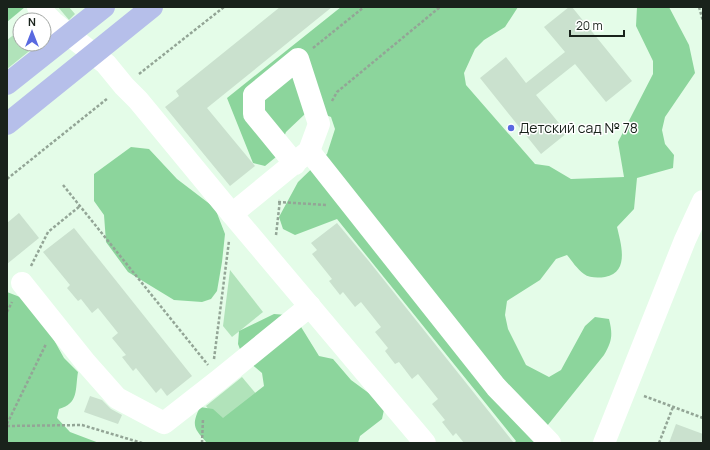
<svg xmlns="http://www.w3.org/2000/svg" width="710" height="450" font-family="Manrope,sans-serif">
	<rect width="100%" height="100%" fill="#e4fce8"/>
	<g fill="#b1e3ba">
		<polygon points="58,7 69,7 75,14 69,20"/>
		<polygon points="20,30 20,44 38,44 7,69 7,40"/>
		<polygon points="230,270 263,312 232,337 223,326"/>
		<polygon points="242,377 257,395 220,424 206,406"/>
	</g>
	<g fill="#8cd59c">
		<polygon points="7,7 25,7 7,22"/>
		<path d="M341 7H518L505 27 484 40 475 49 464 73 466 85 535 164 549 166 571 179 624 177 618 142 653 74V61L636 26 637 7H669L689 45 695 73 665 117 662 130 665 144 674 155 673 168 637 178 634 209 617 227C621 244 630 272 605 277 598 278 589 278 584 274 577 269 572 261 567 255L556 259 540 280 507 301 505 315 508 329 526 365 549 377 561 370 585 326 595 317 609 319C613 335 612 341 604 355L539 436 537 443H514L516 441 337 219 295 235 283 229 279 217 298 182 327 154 335 129 331 117 318 112 305 114 286 132 276 157 265 166 253 163 227 98Z"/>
		<polygon points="131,147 149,149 177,179 215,208 225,234 222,262 217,291 211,299 202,302 174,300 128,272 106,242 104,215 94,201 94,174"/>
		<path d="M7 292 25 299 49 331 64 358 78 372C75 390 79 403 59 409L57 418 70 432 99 443H7Z"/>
		<path d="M274 314 287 315 298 322 319 356 333 359 351 380 385 405 382 419 360 436 358 443H207C194 428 191 426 200 407L213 409 223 418 264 386 262 373 243 357 238 344 239 331Z"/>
	</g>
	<g fill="#cae1ce">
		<polygon points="280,7 332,7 207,108 255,166 230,186 165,107 179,96 176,91"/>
		<polygon points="569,7 572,7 632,81 606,102 575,64 536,95 567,133 541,154 480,78 506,57 526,83 565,52 544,27"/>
		<polygon points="19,213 39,238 7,264 7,223"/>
		<polygon points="337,223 368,260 514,443 464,443 456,433 453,436 442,422 445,420 432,404 438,399 418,374 412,379 399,362 395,364 385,351 388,348 375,332 381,327 361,302 355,307 343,292 340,295 329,281 332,279 312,254 317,250 311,243"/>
		<polygon points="74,228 192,376 167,396 161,388 156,393 136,368 133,371 122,357 126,355 112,338 118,333 98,308 92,313 81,299 78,301 67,288 70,285 43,252"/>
		<polygon points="90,396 102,400 111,409 122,415 118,424 84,412"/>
		<polygon points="676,424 703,434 703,443 669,443"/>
	</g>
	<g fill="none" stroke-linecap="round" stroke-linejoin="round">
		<g stroke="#93a596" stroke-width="2.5" stroke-dasharray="3 2" stroke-linecap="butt">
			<polyline points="699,7 703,21"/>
			<polyline points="313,48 364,7"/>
			<polyline points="139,74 224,7"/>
			<polyline points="332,101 337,92 440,7"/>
			<polyline points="7,179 108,98"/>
			<polyline points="63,185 208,365"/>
			<polyline points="278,202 327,205"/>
			<polyline points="276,235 280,200"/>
			<polyline points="31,266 48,232 80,206"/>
			<polyline points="7,312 12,302"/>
			<polyline points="214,359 229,241"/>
			<polyline points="644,396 703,418"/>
			<polyline points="7,424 46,344"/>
			<polyline points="7,426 82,425 142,443"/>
			<polyline points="202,443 203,418"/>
			<polyline points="659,443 673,407"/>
		</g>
		<g stroke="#fff" stroke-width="22">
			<polyline points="38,7 53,22 106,64 124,86 138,100 232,214 425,443"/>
			<polyline points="309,151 496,387 550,443"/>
			<polyline points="232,214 309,151 319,124 298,59 254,95 254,114 295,164"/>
			<polyline points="22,283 86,363 117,398 164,423 219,380 310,306"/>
			<polyline points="604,443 685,240 703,201"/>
		</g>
		<g stroke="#b6bfea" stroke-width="22">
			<polyline points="7,84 104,7"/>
			<polyline points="7,124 152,7"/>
		</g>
	</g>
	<circle fill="#5969e0" stroke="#fff" stroke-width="1.5" cx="511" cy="128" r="4"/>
	<g text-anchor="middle" stroke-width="3" stroke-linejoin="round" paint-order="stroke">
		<g font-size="14" fill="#19221b" stroke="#fff" text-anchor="start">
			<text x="519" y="133">Детский сад № 78</text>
		</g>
	</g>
	<rect width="710" height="450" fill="none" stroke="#19221b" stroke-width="16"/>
	<g transform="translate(32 32)"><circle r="19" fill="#ffffff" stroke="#a3a7a4"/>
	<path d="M0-3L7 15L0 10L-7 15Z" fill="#5969e0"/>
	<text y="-6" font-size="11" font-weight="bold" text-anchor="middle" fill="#19221b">N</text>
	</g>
	<path d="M570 30v6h54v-6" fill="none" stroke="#19221b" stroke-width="2"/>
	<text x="576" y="30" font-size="12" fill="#19221b" stroke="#ffffff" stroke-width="3" paint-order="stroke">20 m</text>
</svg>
